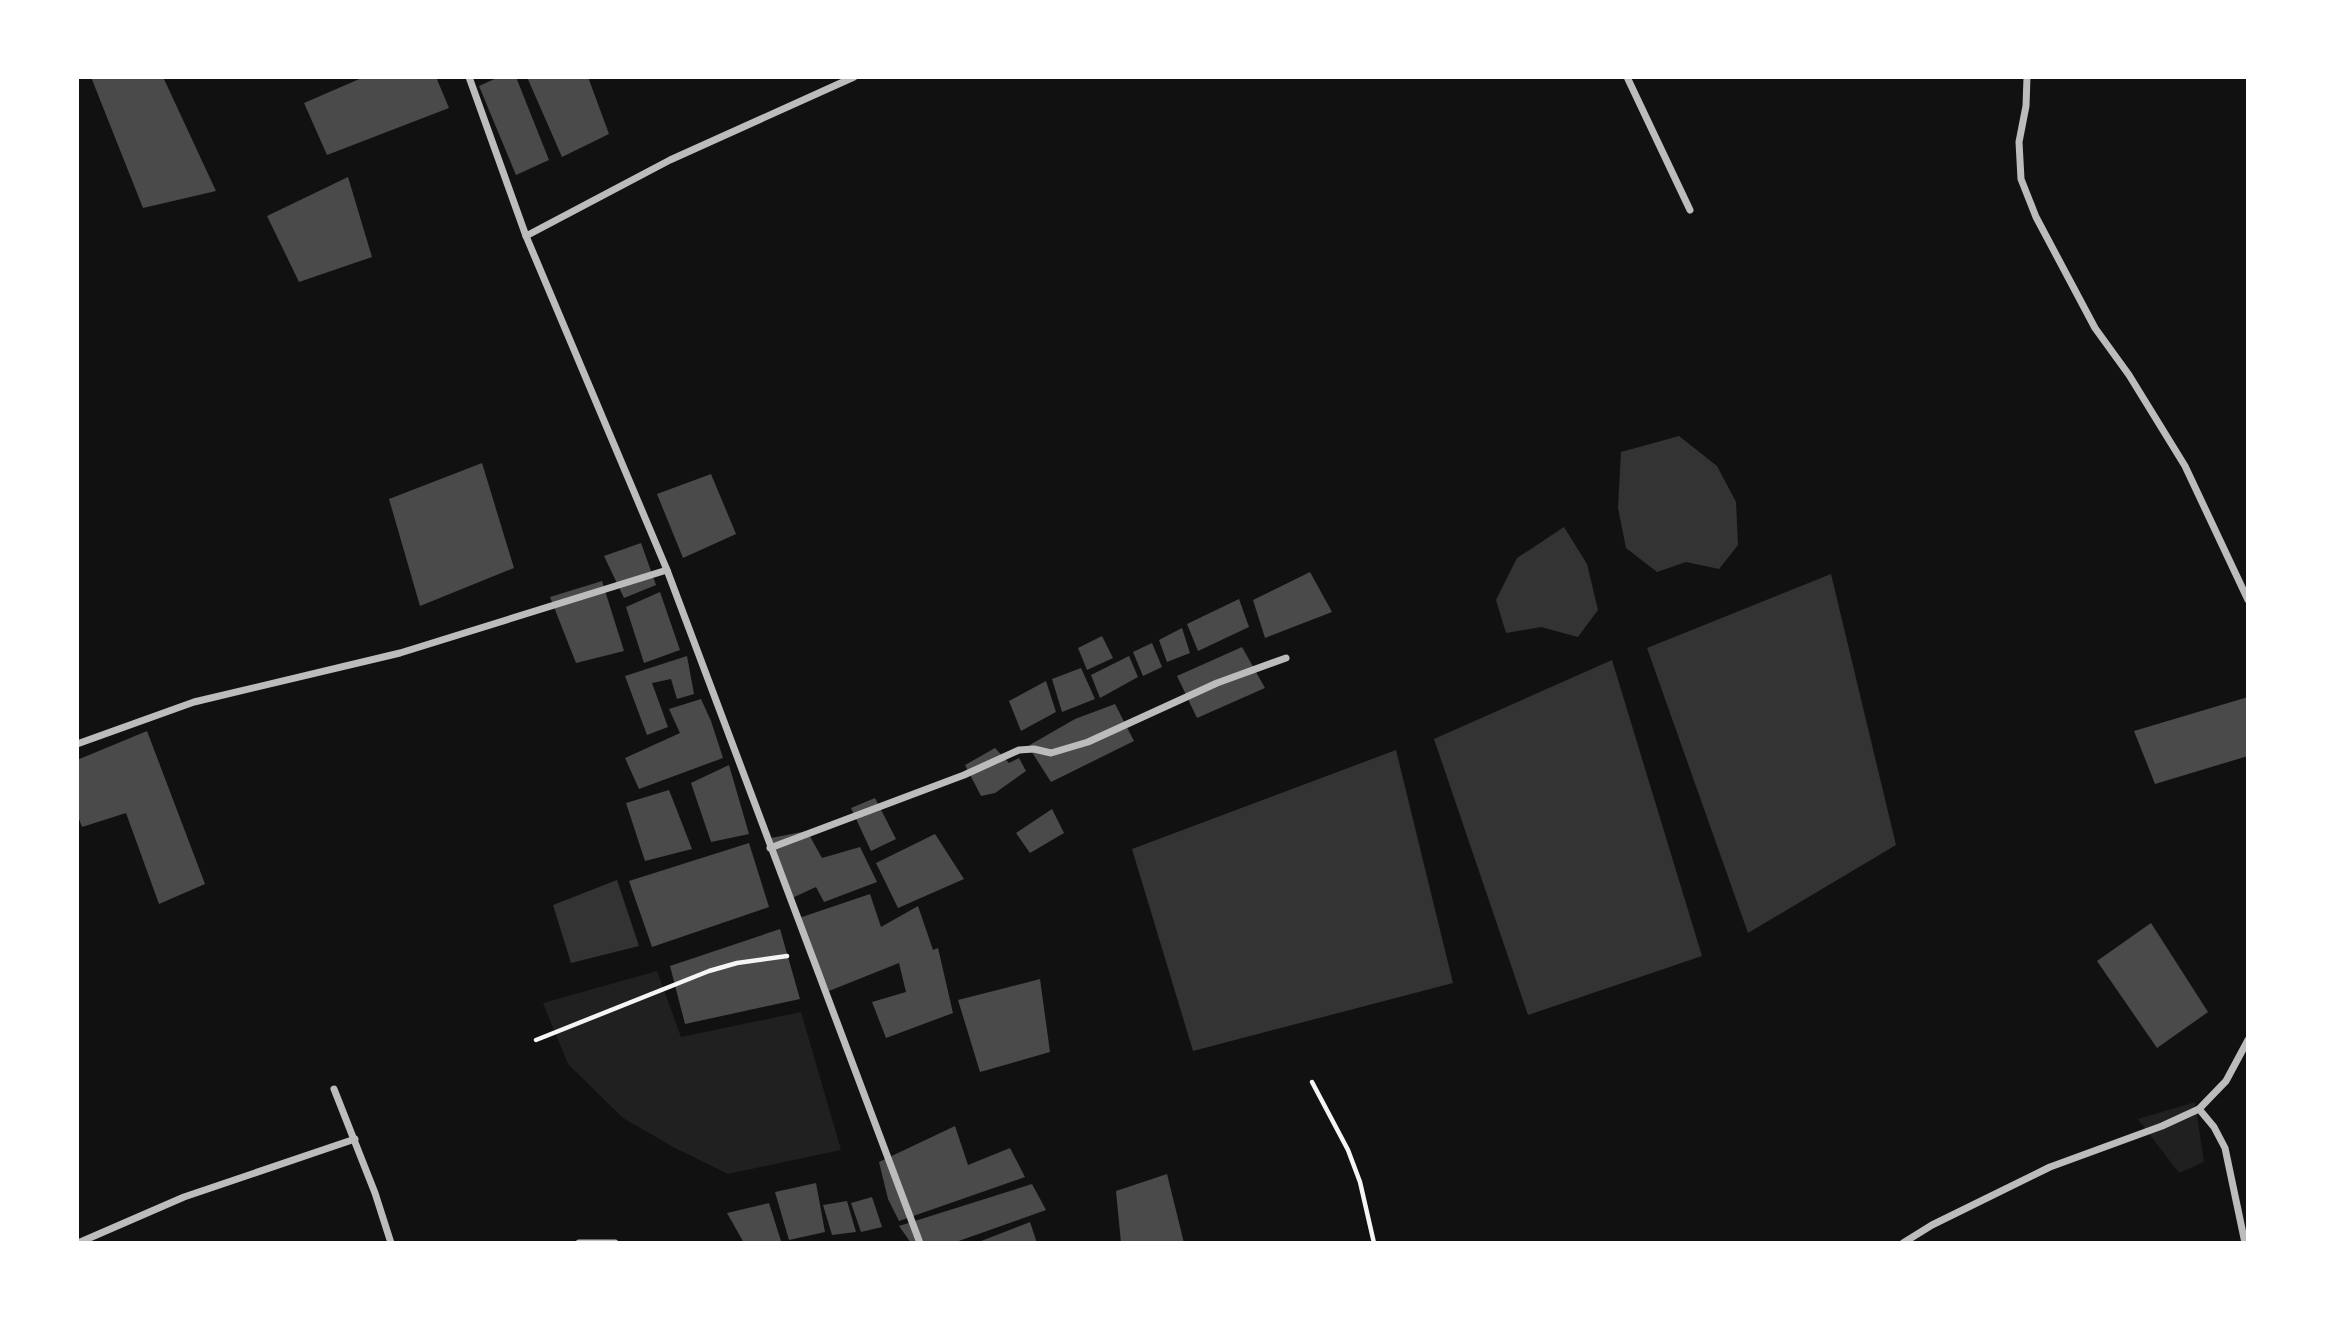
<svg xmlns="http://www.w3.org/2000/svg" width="2325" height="1320" font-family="Montserrat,sans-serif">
	<rect width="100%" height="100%" fill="#111"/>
	<g fill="#202020">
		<polygon points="657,971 681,1037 801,1012 841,1150 728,1174 673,1147 623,1118 568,1064 543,1003"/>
		<polygon points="2195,1102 2204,1162 2179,1173 2138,1119"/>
	</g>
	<g fill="#333">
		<polygon points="1679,436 1717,466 1736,502 1738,545 1719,569 1686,562 1657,572 1626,548 1618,508 1621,452"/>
		<polygon points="1564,527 1587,564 1598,610 1578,637 1541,627 1506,633 1496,600 1517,558"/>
		<polygon points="1831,574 1896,845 1748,933 1647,648"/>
		<polygon points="1612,660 1702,956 1528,1015 1434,739"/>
		<polygon points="1396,750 1453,983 1193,1051 1132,849"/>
		<polygon points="617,880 639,946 571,963 553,905"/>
	</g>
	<g fill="#4a4a4a">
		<polygon points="91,77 163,77 216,191 143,208"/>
		<polygon points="364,77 436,77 449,108 327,155 304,103"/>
		<polygon points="499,77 516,77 549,160 516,175 479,86"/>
		<polygon points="527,77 588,77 609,134 562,157"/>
		<polygon points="348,177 372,257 299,282 267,216"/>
		<polygon points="482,463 514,568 420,606 389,499"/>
		<polygon points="711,474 736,534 683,558 657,494"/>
		<polygon points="641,543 656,585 624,598 604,556"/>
		<polygon points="1310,572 1332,612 1265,638 1253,600"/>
		<polygon points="602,581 624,651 576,663 550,597"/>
		<polygon points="660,592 680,650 644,663 626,607"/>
		<polygon points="1239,599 1249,627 1198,651 1187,624"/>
		<polygon points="1182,628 1190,653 1167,662 1159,640"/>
		<polygon points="1102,636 1113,658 1087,670 1078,648"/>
		<polygon points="1152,643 1162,667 1143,676 1133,652"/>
		<polygon points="1242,647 1265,688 1197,718 1177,676"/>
		<polygon points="687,656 694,694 677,699 671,679 652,683 668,727 647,735 625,676"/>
		<polygon points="1129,656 1138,677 1100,698 1091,675"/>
		<polygon points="1081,668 1095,699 1062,712 1052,679"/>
		<polygon points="1046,681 1056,712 1021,731 1009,701"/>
		<polygon points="2248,697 2248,756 2155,784 2134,731"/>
		<polygon points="701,699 711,721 723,758 639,789 625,758 680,733 669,709"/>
		<polygon points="1115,704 1134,741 1051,782 1028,746 1075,719"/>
		<polygon points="147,731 205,884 159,904 126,813 82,827 77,814 77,760"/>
		<polygon points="995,748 1009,763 1019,758 1026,771 995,793 981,796 965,765"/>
		<polygon points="729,765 749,834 711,842 691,783"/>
		<polygon points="669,790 692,849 645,861 626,803"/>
		<polygon points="875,798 896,839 871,851 851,808"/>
		<polygon points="1052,809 1064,833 1030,853 1016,833"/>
		<polygon points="807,831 822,858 860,847 877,882 824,902 816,887 790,899 771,838"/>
		<polygon points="935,834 964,879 898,908 876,863"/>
		<polygon points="749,843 769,907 652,947 629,881"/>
		<polygon points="870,894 881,927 918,906 933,950 938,948 953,1013 886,1038 872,1002 906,992 899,963 829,991 799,918"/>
		<polygon points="2151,923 2208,1012 2157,1048 2097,961"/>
		<polygon points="780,929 800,999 685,1024 670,966"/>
		<polygon points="1040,979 1050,1052 980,1072 958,1000"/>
		<polygon points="955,1126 968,1165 1010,1148 1025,1177 899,1221 888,1199 879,1162"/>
		<polygon points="1167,1174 1184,1243 1121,1243 1116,1191"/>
		<polygon points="816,1183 825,1232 789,1240 775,1192"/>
		<polygon points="1032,1184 1046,1210 953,1243 911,1243 899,1226"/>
		<polygon points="872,1197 882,1227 861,1232 851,1203"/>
		<polygon points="847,1201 856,1232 832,1235 823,1205"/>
		<polygon points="769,1203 781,1241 744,1243 727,1213"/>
		<polygon points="1030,1222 1037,1243 976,1243"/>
	</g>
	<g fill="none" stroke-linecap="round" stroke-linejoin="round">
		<g stroke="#f5f5f5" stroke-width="4.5">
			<polyline points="536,1040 709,971 737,963 787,956"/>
			<polyline points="1312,1082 1348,1150 1360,1182 1374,1243"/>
		</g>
		<g stroke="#bcbcbc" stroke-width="7">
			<polyline points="469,77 526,236 667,570 920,1243"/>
			<polyline points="1627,77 1690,210"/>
			<polyline points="2027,77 2026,106 2019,142 2021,179 2036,217 2095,328 2129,375 2185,466 2248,600"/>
			<polyline points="526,236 670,160 854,77"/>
			<polyline points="77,744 194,702 400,653 667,570"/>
			<polyline points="770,848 964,775 1019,750 1034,749 1051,753 1088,742 1217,683 1286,658"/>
			<polyline points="334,1089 375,1193 391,1243"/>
			<polyline points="2199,1109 2214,1127 2225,1148 2245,1243"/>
			<polyline points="78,1243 184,1197 355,1139"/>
			<polyline points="579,1243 615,1243"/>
			<polyline points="1903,1243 1932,1225 2050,1167 2162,1126 2199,1109 2226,1081 2248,1040"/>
		</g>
	</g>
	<rect width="2325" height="1320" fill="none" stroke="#ffffff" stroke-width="158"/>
</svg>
